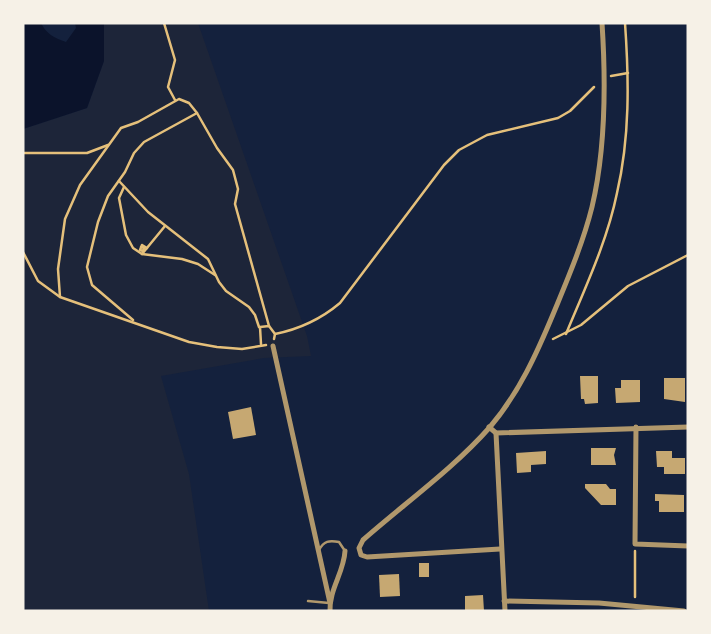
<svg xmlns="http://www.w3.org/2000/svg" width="711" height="634" font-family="'Fira Sans',sans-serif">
	<rect width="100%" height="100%" fill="#14213d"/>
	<polygon fill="#1d2539" points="104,23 198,23 307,336 311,356 264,358 161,376 189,474 209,611 23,611 23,129 87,108 104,61"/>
	<path fill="#0b132b" d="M23 23H41C46 34 55 38 66 42L76 28 75 23H104V61L87 108 23 129Z"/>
	<g fill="#c6a872">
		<polygon points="580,376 598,376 598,403 585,404 584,399 581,399"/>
		<polygon points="664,378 685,378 685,402 664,399"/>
		<polygon points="621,380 640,380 640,402 616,403 615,388 621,388"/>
		<polygon points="251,407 256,435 233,439 228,412"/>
		<polygon points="591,448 616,448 614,455 616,465 591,465"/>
		<polygon points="546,451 546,464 531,465 531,472 517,473 516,453"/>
		<polygon points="656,451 672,451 672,458 685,458 685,474 664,474 664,467 657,467"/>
		<polygon points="585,484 606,484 610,489 616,489 616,505 601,505 585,488"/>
		<polygon points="655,494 684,495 684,512 659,512 659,501 655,501"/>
		<rect x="419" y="563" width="10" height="14"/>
		<polygon points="399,574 400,596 380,597 379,575"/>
		<polygon points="483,595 484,611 465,611 465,596"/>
	</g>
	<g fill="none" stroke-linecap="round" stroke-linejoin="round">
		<g stroke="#e5c07b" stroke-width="2.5">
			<polyline points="164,23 175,60 168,87 175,100"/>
			<polyline points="611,76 628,73"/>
			<polyline points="23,153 87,153 108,145"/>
			<polyline points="119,181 148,212 208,259 219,282 226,291 249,307 255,315 259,327"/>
			<polyline points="124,187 119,198 126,235 133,248 142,254 182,259 198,264 215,275"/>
			<polyline points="141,247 144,248 143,251 140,250 142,245 147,248"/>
			<polyline points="23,252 38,281 60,297 189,342 217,347 242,349 266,345"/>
			<polyline points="142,254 165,226"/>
			<polyline points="60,297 58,269 65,219 80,185 121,128 138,122 179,99 189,103 197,113 217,148 233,170 238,189 235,204 269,326"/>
			<polyline points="133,320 92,285 87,267 98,222 108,196 125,172 134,153 144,142 197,113"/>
			<path d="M275 334C300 329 321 319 340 303L444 165 459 150 487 135 558 118 570 111 594 87"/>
			<path d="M566 334C585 288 607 242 617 193 630 137 629 80 625 23"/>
			<polyline points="553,339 581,325 628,286 688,255"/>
			<polyline points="261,344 260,327 269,326 275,334 274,339"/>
			<polyline points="635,597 635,551"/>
		</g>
		<g stroke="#b1986c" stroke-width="2.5">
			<path d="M319 550C324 541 329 540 339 542L345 551"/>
			<polyline points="308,601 329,603"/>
		</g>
		<g stroke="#b1986c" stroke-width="5">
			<polyline points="273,346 330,603"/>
			<polyline points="489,427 496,433 688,427"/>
			<polyline points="636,427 635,544 688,546"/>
			<polyline points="496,433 505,611"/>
			<path d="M500 549 367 557 361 555 359 548 363 540C405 503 453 469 490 427 519 393 537 353 554 312 568 278 583 243 592 207 606 148 606 84 602 23"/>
			<polyline points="504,601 599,603 684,611"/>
			<path d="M330 611C329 590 344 572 345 551"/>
		</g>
	</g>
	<rect width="711" height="634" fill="none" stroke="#f6f1e7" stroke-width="49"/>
</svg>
